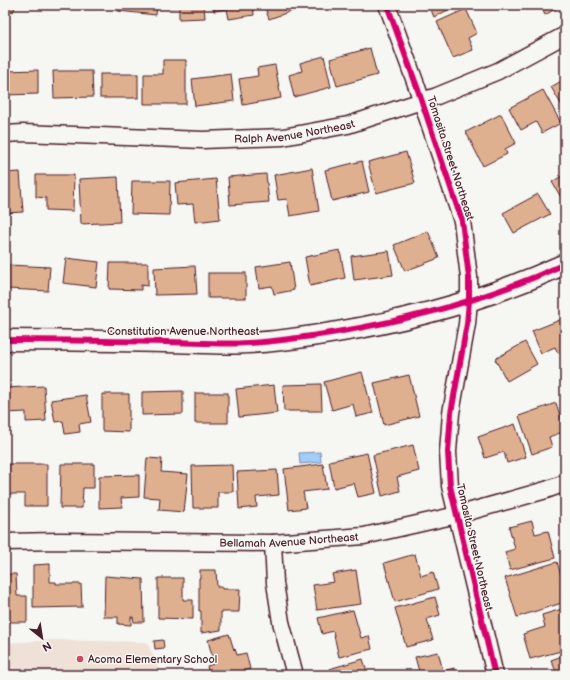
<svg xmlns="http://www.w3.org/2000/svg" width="570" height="680" font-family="'Balsamiq Sans',sans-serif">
	<rect width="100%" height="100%" fill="#f6f6f2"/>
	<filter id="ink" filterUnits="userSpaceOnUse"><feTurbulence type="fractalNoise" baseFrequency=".025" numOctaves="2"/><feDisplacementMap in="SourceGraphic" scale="8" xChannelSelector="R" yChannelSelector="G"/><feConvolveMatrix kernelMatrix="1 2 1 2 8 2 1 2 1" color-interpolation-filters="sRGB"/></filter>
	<g filter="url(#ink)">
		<polygon fill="#efe1d5" points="53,640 147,642 161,675 5,675 5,643"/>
		<polygon fill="#a1cdfb" stroke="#7e87a8" points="320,452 321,462 300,464 299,453"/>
		<g fill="#dfb090" stroke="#4a1f2b">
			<polygon points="5,5 16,5 13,12 5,9"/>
			<polygon points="45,5 65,5 64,8"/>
			<polygon points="118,5 157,5 156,15 118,11"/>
			<polygon points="166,5 204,5 205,18 179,19 179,7 166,8"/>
			<polygon points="214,5 253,5 254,15 229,19 227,9 214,11"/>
			<polygon points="264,5 306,5 306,6 269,19"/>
			<polygon points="429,5 458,5 434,17"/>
			<polygon points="540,5 562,5 545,15"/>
			<polygon points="466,9 477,33 468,38 473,50 453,58 437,22"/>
			<polygon points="370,48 377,75 337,86 330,59"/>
			<polygon points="324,56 331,87 294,97 289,75 302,71 300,63"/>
			<polygon points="163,60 186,60 186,104 144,104 144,74 163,74"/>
			<polygon points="275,65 281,98 243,105 239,79 258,76 257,68"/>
			<polygon points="38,70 38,94 5,95 5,71"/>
			<polygon points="53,71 92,71 93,97 54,98"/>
			<rect x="100" y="74" width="38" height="24"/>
			<polygon points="231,74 234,101 195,106 192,79"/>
			<polygon points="565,79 565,108 564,109 551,87"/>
			<polygon points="543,90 561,123 542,133 536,122 521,130 509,108"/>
			<polygon points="501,114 516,143 505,149 507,154 483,166 466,132"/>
			<polygon points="406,152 415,183 376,193 368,162"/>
			<polygon points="362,161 369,192 332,201 325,170"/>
			<polygon points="312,168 319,211 290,216 287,199 278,200 274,175"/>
			<polygon points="20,172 23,212 5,213 5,173"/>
			<polygon points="266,174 269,202 230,205 228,177"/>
			<polygon points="565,174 565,204 552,182"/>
			<polygon points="36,175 74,175 73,211 46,210 46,198 36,197"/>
			<polygon points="118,177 120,222 81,224 79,179"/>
			<polygon points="216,179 220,219 195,222 193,204 177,205 175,183"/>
			<polygon points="132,181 170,181 169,215 131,214"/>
			<polygon points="538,194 550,214 514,233 503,213"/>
			<polygon points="428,231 439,258 405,271 394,245"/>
			<polygon points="340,250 345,278 310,286 305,257"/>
			<polygon points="389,251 393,275 354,280 351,256"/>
			<polygon points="66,258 99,262 96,287 63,283"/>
			<polygon points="290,262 294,290 274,294 272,286 259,288 256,267"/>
			<polygon points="110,263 148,263 148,286 141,285 141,290 109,289"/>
			<polygon points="8,265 50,267 48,291 7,289"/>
			<polygon points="195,266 197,294 155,295 154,268"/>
			<rect x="208" y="273" width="38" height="25"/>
			<polygon points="565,318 565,351 558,353 555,347 541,353 532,331"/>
			<polygon points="525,342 537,364 507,381 495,359"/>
			<polygon points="362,372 373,413 356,417 353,404 332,410 324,382"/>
			<polygon points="409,375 419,416 384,425 374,383"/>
			<polygon points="321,384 322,411 284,411 283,385"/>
			<polygon points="274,385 277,413 239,417 236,389"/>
			<polygon points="44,386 46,421 26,422 26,412 5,413 5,388"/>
			<polygon points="183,391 183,414 142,415 142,392"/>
			<rect x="195" y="393" width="33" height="30"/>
			<polygon points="102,394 129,394 129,432 102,431"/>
			<polygon points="86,395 91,422 79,424 80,432 65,434 63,421 55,422 51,400"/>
			<polygon points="556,403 565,431 549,437 552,447 532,454 519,416"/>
			<polygon points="515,424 526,457 507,463 504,452 485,458 478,437"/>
			<polygon points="413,445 419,471 397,477 400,491 382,496 373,455"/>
			<polygon points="367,453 376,493 358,497 354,483 334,488 329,461"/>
			<polygon points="147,458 162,459 161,472 188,474 184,512 159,510 160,498 144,497"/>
			<polygon points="8,464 47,464 47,506 25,506 25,494 8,494"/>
			<polygon points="61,464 94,464 94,488 83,488 82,508 60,508"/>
			<polygon points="323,464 327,489 303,492 306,508 289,510 284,469"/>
			<polygon points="232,465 233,492 218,492 218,508 193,508 192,466"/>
			<polygon points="277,470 279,495 256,497 257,507 239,509 237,472"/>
			<polygon points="139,475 139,497 121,498 122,507 99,508 99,476"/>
			<polygon points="532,521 535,534 548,531 555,558 510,570 505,552 515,549 509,527"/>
			<polygon points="415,554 421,576 433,572 438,589 395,602 384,563"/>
			<polygon points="557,562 565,588 565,602 517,617 505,578"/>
			<polygon points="50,564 50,582 56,582 56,584 81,584 82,607 33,608 33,565"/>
			<polygon points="200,570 216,570 217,587 222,587 222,589 240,589 239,612 221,612 221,630 201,633 201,611 199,611 199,578 200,578"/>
			<polygon points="356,570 361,604 317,610 313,585 334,582 332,574"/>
			<polygon points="5,574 16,574 17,596 27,596 27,622 5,622"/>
			<polygon points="105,576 143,579 144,622 134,622 133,617 131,617 131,625 118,624 118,617 104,617"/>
			<polygon points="158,578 183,578 183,600 193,600 193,619 158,618"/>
			<polygon points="435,597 440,615 427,619 433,640 406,647 395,608"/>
			<polygon points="562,609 565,619 565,650 530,659 523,634 545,627 542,615"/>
			<polygon points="353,610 361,638 369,636 372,649 339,657 333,631 322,634 318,618"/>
			<polygon points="229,634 234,650 235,649 237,655 246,653 250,669 229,675 209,675 207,666 214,664 208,640"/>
			<polygon points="163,640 164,648 155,649 154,641"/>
			<polygon points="438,652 443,671 454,668 455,675 420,675 415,657"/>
			<polygon points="565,655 565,675 546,675 556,671 551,660"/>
			<polygon points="363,659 368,675 331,675 329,669"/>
		</g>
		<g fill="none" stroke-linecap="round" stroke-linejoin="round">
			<g stroke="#4a1f2b" stroke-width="19">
				<g id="minor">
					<polyline points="387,5 417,87 462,221 469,277 469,301 467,324 451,413 448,452 450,486 495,675"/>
					<path id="s1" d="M5 134 23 133 203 140 283 137 348 125 437 96 498 71 565 35"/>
					<path id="s2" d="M5 542 60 541 273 543 364 536 457 515 546 490 565 483"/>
					<polyline points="273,543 275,583 281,622 295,675"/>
				</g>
			</g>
			<g stroke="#4a1f2b" stroke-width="23">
				<path id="tertiary" d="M5 340C58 340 112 341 165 342 192 342 220 345 247 343 277 342 307 337 337 332 415 319 493 297 565 264"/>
			</g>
			<use href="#minor" stroke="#f6f6f2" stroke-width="16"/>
			<use href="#tertiary" stroke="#f6f6f2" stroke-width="20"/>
			<g stroke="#f6f6f2" stroke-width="8">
				<g id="cycleway">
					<polyline points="387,5 417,87 462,221 469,277 469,301 467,324 451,413 448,452 450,486 495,675"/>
					<path d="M5 340C58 340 112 341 165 342 192 342 220 345 247 343 277 342 307 337 337 332 415 319 493 297 565 264"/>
				</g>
			</g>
			<use href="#cycleway" stroke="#d6006c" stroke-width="6"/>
		</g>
	</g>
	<circle fill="#d1495b" stroke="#f6f6f2" stroke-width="1.5" cx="80" cy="659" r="4"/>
	<g text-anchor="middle" stroke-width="3" stroke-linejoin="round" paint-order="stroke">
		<g font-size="11" fill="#4a1f2b" stroke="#f6f6f2">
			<text dy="4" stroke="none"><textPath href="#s1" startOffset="290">Ralph Avenue Northeast</textPath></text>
			<text transform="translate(451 158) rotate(72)" y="4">Tomasita Street Northeast</text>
			<text x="183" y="335">Constitution Avenue Northeast</text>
			<text dy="4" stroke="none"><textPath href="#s2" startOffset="284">Bellamah Avenue Northeast</textPath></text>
			<text transform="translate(475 547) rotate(77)" y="4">Tomasita Street Northeast</text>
		</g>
		<g font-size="11" fill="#4a1f2b" stroke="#f6f6f2" text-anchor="start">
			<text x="88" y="663">Acoma Elementary School</text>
		</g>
	</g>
	<rect width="570" height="680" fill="none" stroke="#f6f6f2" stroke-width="20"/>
	<rect x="10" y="10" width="550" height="660" fill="none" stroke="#4a1f2b" stroke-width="1.5" filter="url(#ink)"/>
	<g transform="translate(42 638) rotate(150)" stroke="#f6f6f2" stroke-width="3" paint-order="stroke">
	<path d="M0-3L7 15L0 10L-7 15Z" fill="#4a1f2b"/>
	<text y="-6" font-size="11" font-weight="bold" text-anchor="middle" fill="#4a1f2b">N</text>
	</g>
</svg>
